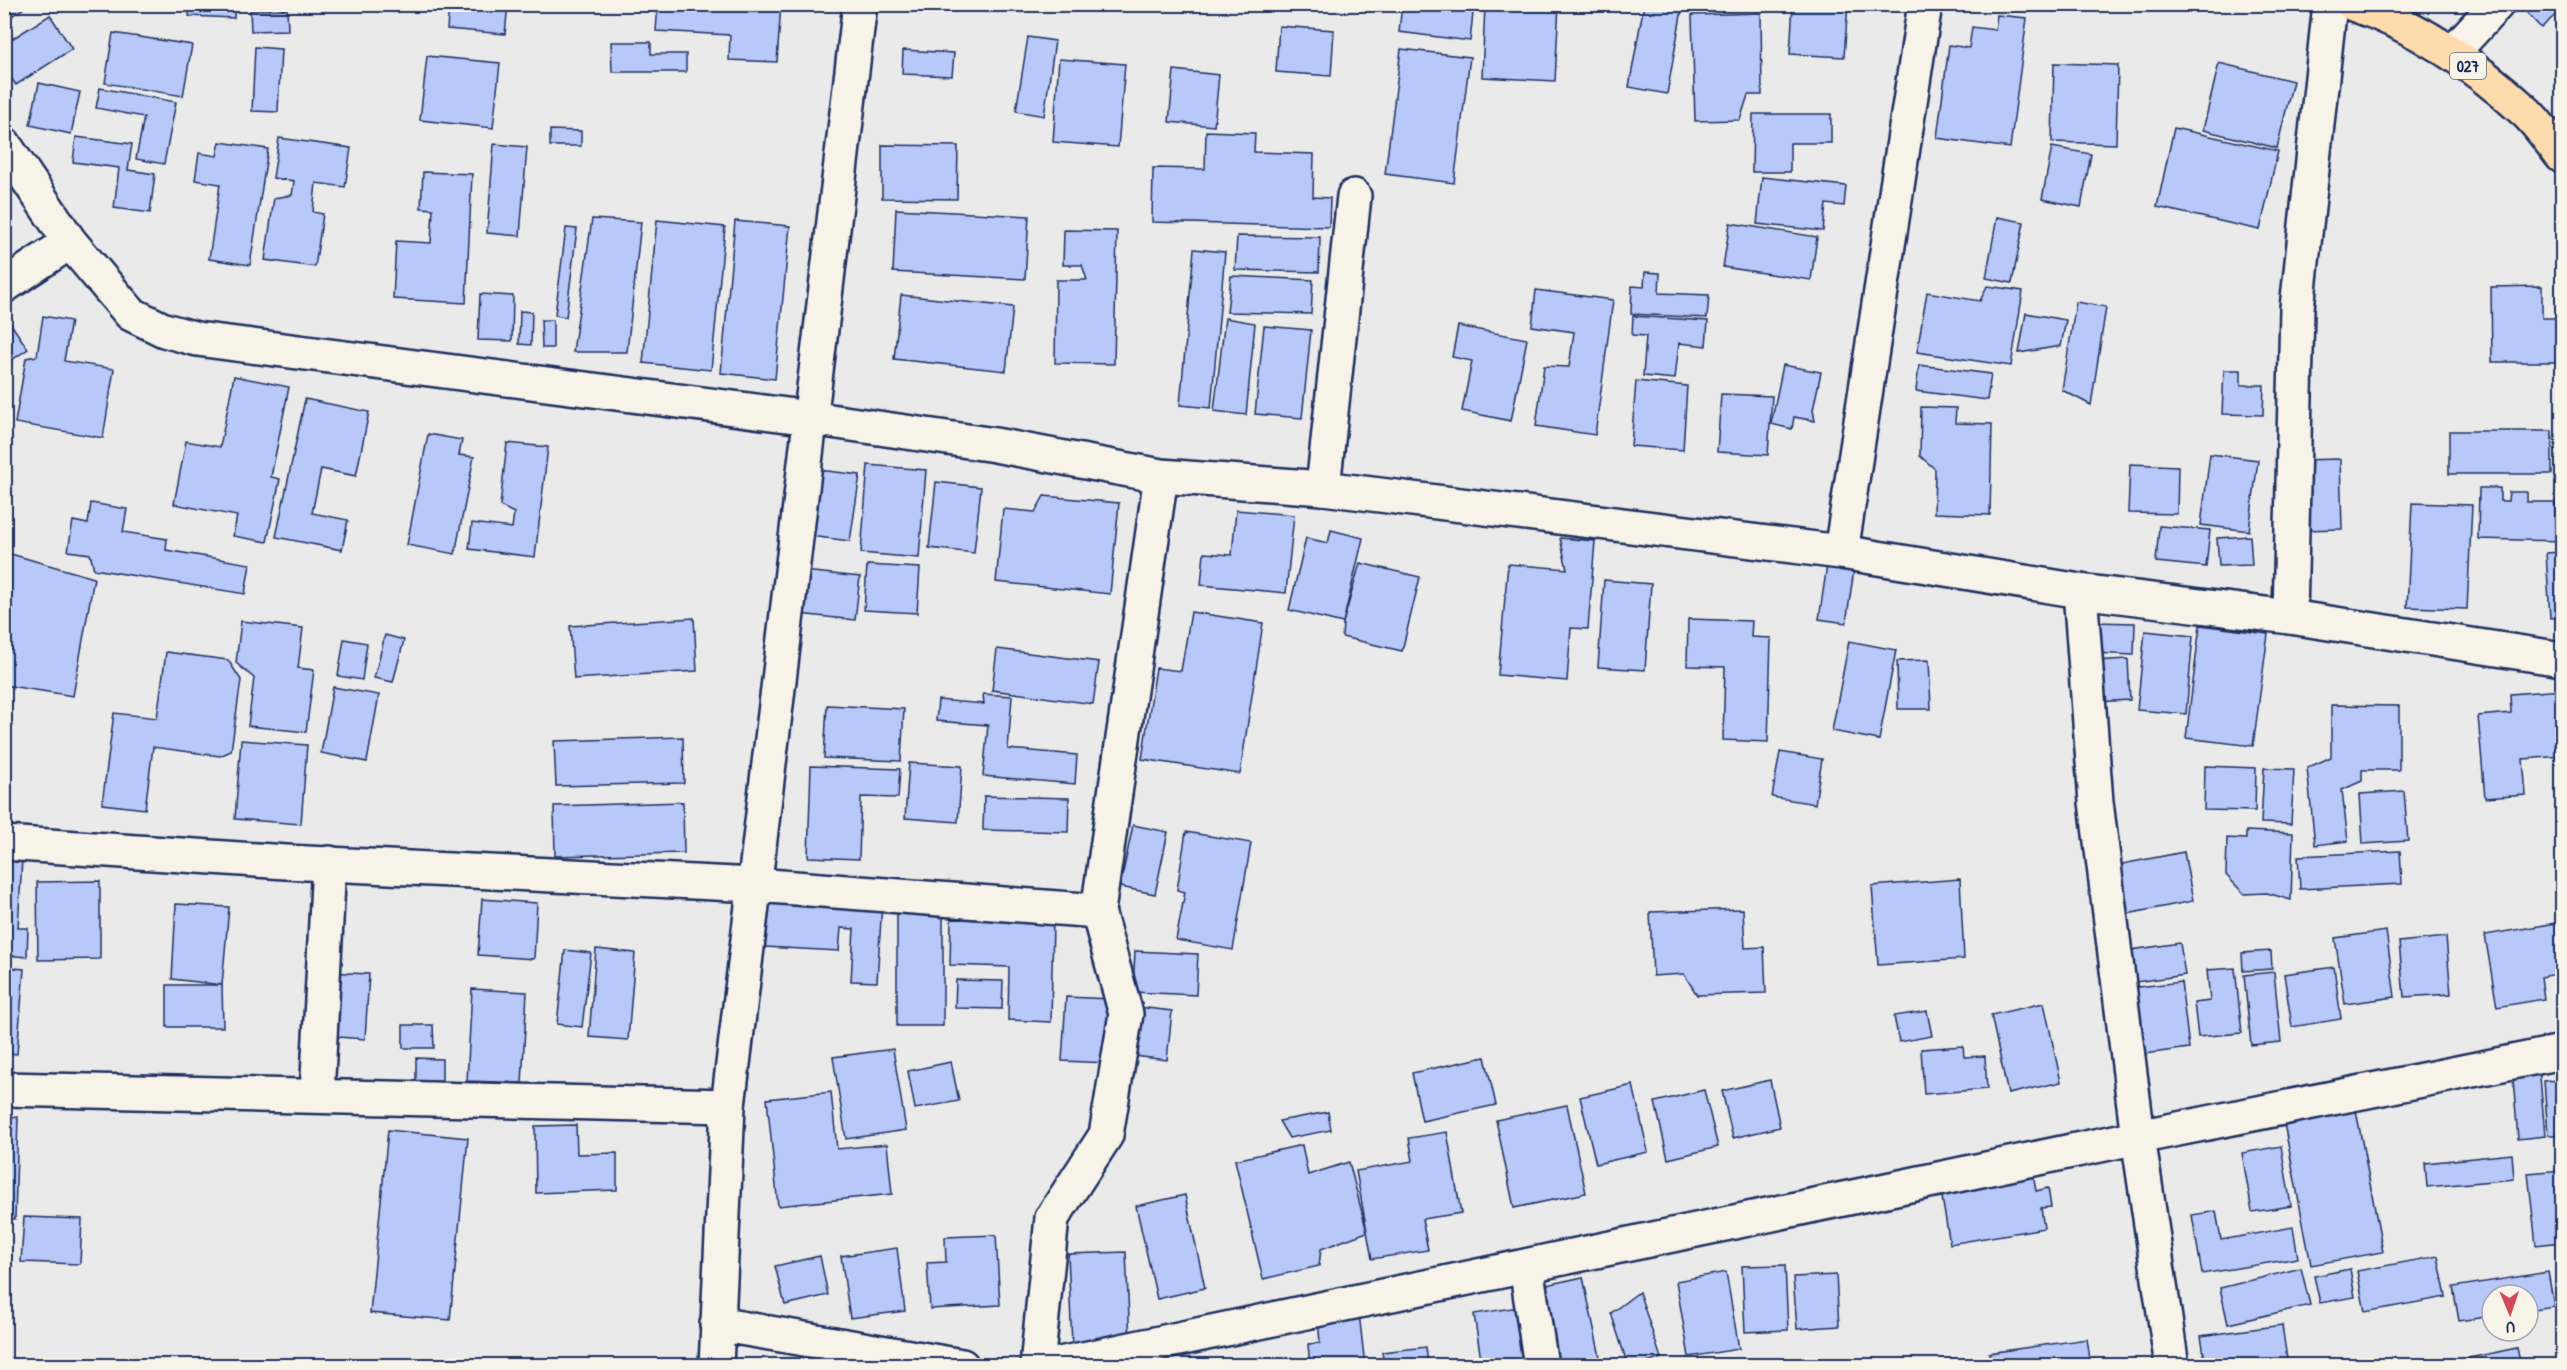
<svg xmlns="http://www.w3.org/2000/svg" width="2567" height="1370" font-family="'Patrick Hand',sans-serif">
	<rect width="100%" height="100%" fill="#eaeaeb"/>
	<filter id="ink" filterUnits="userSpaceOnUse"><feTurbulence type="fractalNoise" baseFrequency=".0167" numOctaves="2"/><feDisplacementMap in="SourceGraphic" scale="12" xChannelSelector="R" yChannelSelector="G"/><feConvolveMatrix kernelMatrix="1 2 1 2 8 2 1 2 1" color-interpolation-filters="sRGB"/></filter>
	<g filter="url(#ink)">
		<g fill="#b8c8f8" stroke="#1b2f5e" stroke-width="1.5">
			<polygon points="4,4 30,4 4,21"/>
			<polygon points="190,4 235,4 234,18 189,16"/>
			<polygon points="449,4 508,4 505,34 447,29"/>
			<polygon points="658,4 781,4 777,62 729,60 730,35 656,31"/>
			<polygon points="983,4 1023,4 1023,7"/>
			<polygon points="1402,4 1474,4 1470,41 1399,32"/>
			<polygon points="1485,4 1559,4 1555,81 1482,77"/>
			<polygon points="1644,4 1683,4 1667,94 1629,87"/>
			<polygon points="1793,4 1848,4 1844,57 1790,54"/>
			<polygon points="2519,4 2562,4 2562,9 2541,28"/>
			<polygon points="287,9 288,30 251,31 250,10"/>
			<polygon points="1761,13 1762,95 1748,95 1740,120 1695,121 1692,15"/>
			<polygon points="50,15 72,49 16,85 4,68 4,44"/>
			<polygon points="1997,15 2027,18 2010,148 1937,138 1949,45 1969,48 1972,27 1995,30"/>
			<polygon points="1279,26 1334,30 1331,76 1276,72"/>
			<polygon points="113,33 192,45 183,96 105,83"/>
			<polygon points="1028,37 1055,41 1044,116 1016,111"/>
			<polygon points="611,42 651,42 651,54 686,54 686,72 612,72"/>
			<polygon points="255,47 281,49 278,112 252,111"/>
			<polygon points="1401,49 1470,57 1454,183 1385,174"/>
			<polygon points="903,50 954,53 952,76 902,74"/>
			<polygon points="427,56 500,63 493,128 420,120"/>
			<polygon points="1059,59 1125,64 1118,147 1053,142"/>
			<polygon points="2054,63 2118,65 2116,144 2052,142"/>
			<polygon points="2219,63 2293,81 2277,148 2203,130"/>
			<polygon points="1174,70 1219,75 1214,126 1169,122"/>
			<polygon points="39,83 80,92 71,134 30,125"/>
			<polygon points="100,88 176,102 164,164 136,159 144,117 96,108"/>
			<polygon points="1753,114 1831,114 1831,143 1790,143 1790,172 1752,172"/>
			<polygon points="2174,128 2278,151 2260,230 2157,207"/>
			<polygon points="550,130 581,131 581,146 550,146"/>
			<polygon points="1206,131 1255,133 1254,152 1314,154 1313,197 1330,198 1329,227 1152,222 1153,168 1205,169"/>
			<polygon points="76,137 132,144 128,170 155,174 150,213 114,208 119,168 73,162"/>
			<polygon points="279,138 351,148 345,187 316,183 313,212 323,214 315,267 265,260 274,198 292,195 294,181 273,178"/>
			<polygon points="220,142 268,149 250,265 209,259 220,184 195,180 199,153 217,156"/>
			<polygon points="494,144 527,147 520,236 487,233"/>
			<polygon points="882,145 958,146 957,199 882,198"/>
			<polygon points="2052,147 2091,154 2081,207 2042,199"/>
			<polygon points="423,172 472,174 466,303 393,299 396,241 431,243 433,209 421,208"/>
			<polygon points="1762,177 1846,186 1844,206 1826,204 1823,231 1757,224"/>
			<polygon points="896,209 1029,216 1025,279 893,272"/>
			<polygon points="1997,217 2024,222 2012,283 1986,278"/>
			<polygon points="592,219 641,222 627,352 573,352"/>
			<polygon points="657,220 725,227 711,370 643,363"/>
			<polygon points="735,221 790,226 775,379 721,373"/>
			<polygon points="1730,223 1817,237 1811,280 1723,267"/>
			<polygon points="566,228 577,229 566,317 555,315"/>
			<polygon points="1064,230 1117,231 1114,364 1055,363 1056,280 1087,280 1082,265 1063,265"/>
			<polygon points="1237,236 1320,237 1319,272 1235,270"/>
			<polygon points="1194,249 1225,252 1211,408 1180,405"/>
			<polygon points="1645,272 1660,273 1659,293 1709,295 1707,318 1631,314 1632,286 1644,287"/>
			<polygon points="1231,276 1313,280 1311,314 1227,312"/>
			<polygon points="1987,286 2023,291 2011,366 1917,352 1927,292 1980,301"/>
			<polygon points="2542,286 2542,318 2558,318 2558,362 2492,362 2491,287"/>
			<polygon points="1536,290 1613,300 1595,435 1536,426 1544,366 1569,367 1574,332 1532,326"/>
			<polygon points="480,294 513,296 512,341 478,340"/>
			<polygon points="901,295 1013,307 1006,371 894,359"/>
			<polygon points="2076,302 2106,307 2091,405 2062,390"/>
			<polygon points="520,311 532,312 531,345 519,344"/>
			<polygon points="2026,313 2066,320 2061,346 2019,353"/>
			<polygon points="4,314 28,349 4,365"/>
			<polygon points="43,316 71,321 64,361 114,369 103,438 15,423 26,358 37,356"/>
			<polygon points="1633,316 1708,321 1706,346 1679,343 1675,379 1643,376 1646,336 1632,335"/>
			<polygon points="1225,318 1255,323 1246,415 1214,411"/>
			<polygon points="541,320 553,320 553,348 542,348"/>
			<polygon points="1264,326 1311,330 1302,418 1255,414"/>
			<polygon points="1458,326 1527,339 1511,421 1462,411 1472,361 1452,357"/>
			<polygon points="1783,365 1821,372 1813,410 1815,421 1794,417 1792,429 1771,424"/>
			<polygon points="1919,365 1991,374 1987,400 1916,391"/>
			<polygon points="2224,370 2241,370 2241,385 2264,385 2263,415 2222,414"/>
			<polygon points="234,376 289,387 271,477 280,479 267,542 233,536 237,516 174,504 186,441 220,447"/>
			<polygon points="1636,381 1687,386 1683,450 1631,446"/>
			<polygon points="1721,394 1772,396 1768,455 1717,452"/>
			<polygon points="305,399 369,412 356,476 321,469 312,513 348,520 342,550 276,537"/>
			<polygon points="1921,407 1956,408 1955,423 1992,424 1990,515 1934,513 1935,469 1920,456"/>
			<rect x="2449" y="431" width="103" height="43"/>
			<polygon points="428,434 462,440 459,455 474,457 455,554 407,545"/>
			<polygon points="507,443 548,447 535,557 469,549 472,523 512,528 514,513 500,506"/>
			<polygon points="2210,454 2258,460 2249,531 2201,525"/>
			<polygon points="2340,459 2342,529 2301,530 2299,460"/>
			<polygon points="2130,464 2178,466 2177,514 2128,513"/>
			<polygon points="868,465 926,470 919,558 861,553"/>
			<polygon points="819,470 860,475 850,541 810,536"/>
			<polygon points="936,482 981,487 974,553 929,548"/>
			<polygon points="2479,488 2500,488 2500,501 2508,501 2509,492 2527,492 2527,502 2555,502 2555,525 2562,525 2562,541 2478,539"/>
			<polygon points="1044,496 1119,503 1110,594 996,582 1003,509 1035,512"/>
			<polygon points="91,503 127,509 123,532 167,539 166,550 250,564 245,594 94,569 90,554 68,551 73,521 88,524"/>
			<polygon points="2412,503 2472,505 2467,609 2407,607"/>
			<polygon points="1236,510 1294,515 1286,593 1201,585 1204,553 1232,555"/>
			<polygon points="2159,526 2210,530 2206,567 2156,562"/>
			<polygon points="1331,530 1363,538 1343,623 1289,610 1306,538 1328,543"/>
			<polygon points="2250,536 2252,565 2219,566 2217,538"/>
			<polygon points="1560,538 1595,541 1588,629 1571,628 1567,681 1498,675 1508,564 1567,569"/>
			<polygon points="4,552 94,578 73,696 4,685 4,664 8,643 4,643"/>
			<polygon points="2562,552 2562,617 2550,618 2546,553"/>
			<polygon points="1360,563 1420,577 1402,651 1342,637 1343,623"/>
			<polygon points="867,565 920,568 917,613 864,610"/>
			<polygon points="1827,565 1854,570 1846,623 1819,619"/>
			<polygon points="804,571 860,577 855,620 799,614"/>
			<polygon points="1604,580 1651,584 1645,670 1598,667"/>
			<polygon points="1191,612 1263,623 1240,774 1142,759 1156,668 1181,671"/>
			<polygon points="694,618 697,671 574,679 570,626"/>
			<polygon points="1688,619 1752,621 1751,637 1771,638 1768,742 1723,740 1725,667 1687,666"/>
			<polygon points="241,621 303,628 298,668 314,670 306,732 248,726 254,678 236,663"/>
			<polygon points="2094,622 2135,623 2134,655 2093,653"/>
			<polygon points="2200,625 2268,634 2253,746 2186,738"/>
			<polygon points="2145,631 2193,636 2186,714 2137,710"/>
			<polygon points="385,635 404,640 393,682 374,678"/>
			<polygon points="344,639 367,643 362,680 338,676"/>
			<polygon points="1849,641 1896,650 1879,740 1832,731"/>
			<polygon points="997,649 1099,662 1093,704 992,690"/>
			<polygon points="166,652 228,660 241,680 231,751 220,756 153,747 145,809 102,804 114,713 157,718"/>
			<polygon points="2128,659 2130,700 2096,702 2093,661"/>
			<polygon points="1929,660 1931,709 1898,709 1897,661"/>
			<polygon points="333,687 379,695 367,762 321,753"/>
			<polygon points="2562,690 2562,756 2523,759 2526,795 2485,798 2478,716 2511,713 2510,694"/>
			<polygon points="983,694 1012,696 1008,749 1077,755 1075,784 983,776 988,725 936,721 938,700 984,704"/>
			<polygon points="827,705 904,709 901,761 824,758"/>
			<polygon points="2331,705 2399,706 2399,770 2362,770 2362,781 2342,790 2348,841 2315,845 2307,768 2331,757"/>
			<polygon points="683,737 684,783 556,786 554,741"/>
			<polygon points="241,740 307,745 301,824 235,819"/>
			<polygon points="1780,752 1822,759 1815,804 1772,797"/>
			<polygon points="909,763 962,766 958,822 905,818"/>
			<polygon points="811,766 900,769 898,798 861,797 859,859 808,857"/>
			<polygon points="2205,766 2256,768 2255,811 2204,810"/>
			<polygon points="2264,768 2294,769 2291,824 2261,823"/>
			<polygon points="2404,791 2408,841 2363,844 2360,794"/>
			<polygon points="984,796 1069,798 1068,832 983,830"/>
			<polygon points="683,802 684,853 555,856 554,806"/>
			<polygon points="1133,825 1168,832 1155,894 1120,887"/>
			<polygon points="2246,831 2293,833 2291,900 2267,893 2244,894 2226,875 2227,838 2246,839"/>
			<polygon points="1186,832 1251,843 1233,950 1176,940 1185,892 1177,890"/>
			<polygon points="2400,851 2402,884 2300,889 2298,856"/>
			<polygon points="2184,852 2193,901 2127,914 2117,865"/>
			<polygon points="4,858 22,859 18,928 28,928 27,957 4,955"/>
			<polygon points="1960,879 1964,959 1878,965 1872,886"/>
			<polygon points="100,881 100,959 38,960 37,882"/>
			<polygon points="768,895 882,903 877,982 851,981 854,929 841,928 839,951 765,947"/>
			<polygon points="482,899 537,903 534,959 478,955"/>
			<polygon points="176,904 229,907 222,985 172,979"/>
			<polygon points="1743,909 1745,948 1764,947 1766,993 1697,995 1684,974 1653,976 1650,912"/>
			<rect x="897" y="914" width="46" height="112"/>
			<polygon points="951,919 1053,921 1051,1022 1008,1020 1009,967 950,965"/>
			<polygon points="2562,922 2562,973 2541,977 2544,999 2497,1007 2485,935"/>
			<polygon points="2386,931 2395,997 2345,1004 2335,938"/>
			<polygon points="2446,937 2451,994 2404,997 2399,942"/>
			<polygon points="2180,943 2185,975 2129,983 2124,951"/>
			<polygon points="596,949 635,953 628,1040 589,1037"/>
			<polygon points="565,950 591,953 582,1027 557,1024"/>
			<polygon points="1135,951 1198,954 1196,995 1133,992"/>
			<polygon points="2271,951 2272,969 2243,971 2242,953"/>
			<polygon points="4,967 24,969 17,1054 4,1053"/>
			<polygon points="2334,967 2341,1019 2292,1027 2284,974"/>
			<polygon points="2235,968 2242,1033 2198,1037 2194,1003 2210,1001 2207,970"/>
			<polygon points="328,972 369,974 365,1039 324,1036"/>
			<polygon points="2274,972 2281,1042 2251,1045 2244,975"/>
			<polygon points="956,980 1003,981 1002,1009 955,1008"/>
			<polygon points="2181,982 2189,1048 2138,1055 2129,988"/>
			<polygon points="167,985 222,985 223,1027 167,1027"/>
			<polygon points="472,989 527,992 522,1083 467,1081"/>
			<polygon points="1066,997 1112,999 1109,1063 1062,1061"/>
			<polygon points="2044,1003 2061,1082 2008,1094 1991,1015"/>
			<polygon points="1138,1007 1172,1011 1167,1060 1134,1056"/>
			<polygon points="1927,1011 1932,1036 1899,1042 1894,1016"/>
			<polygon points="403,1025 433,1025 434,1048 403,1048"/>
			<polygon points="1963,1046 1964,1057 1985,1056 1987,1089 1924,1094 1921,1049"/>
			<polygon points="893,1049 906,1130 846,1139 833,1057"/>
			<polygon points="1485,1057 1496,1105 1422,1121 1412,1073"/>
			<polygon points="416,1058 442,1059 442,1088 416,1088"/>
			<polygon points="951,1062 959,1101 915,1109 908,1071"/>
			<polygon points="2539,1065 2545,1136 2518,1139 2512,1067"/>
			<polygon points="1770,1080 1780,1127 1733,1138 1722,1091"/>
			<polygon points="2562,1080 2562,1135 2548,1135 2544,1081"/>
			<polygon points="1633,1085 1648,1152 1596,1164 1580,1097"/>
			<polygon points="1704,1090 1718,1147 1668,1159 1655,1102"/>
			<polygon points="831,1092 837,1149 887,1144 892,1194 778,1206 767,1099"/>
			<polygon points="1567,1105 1586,1193 1514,1208 1496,1120"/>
			<polygon points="2355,1105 2383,1252 2311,1265 2283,1118"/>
			<polygon points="1328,1112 1331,1130 1289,1138 1279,1121"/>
			<polygon points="4,1116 18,1117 15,1219 4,1218"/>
			<polygon points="576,1125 577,1154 617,1153 617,1190 536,1193 535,1126"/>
			<polygon points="388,1130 468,1138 450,1320 370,1313"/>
			<polygon points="1447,1132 1461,1213 1422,1219 1428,1250 1372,1259 1356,1171 1413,1161 1409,1138"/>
			<polygon points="1302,1145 1308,1175 1349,1162 1367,1232 1321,1249 1319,1266 1263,1279 1235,1160"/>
			<polygon points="2281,1146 2291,1206 2252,1212 2242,1153"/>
			<polygon points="2512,1154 2514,1179 2427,1187 2425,1163"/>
			<polygon points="2032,1170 2036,1191 2048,1188 2051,1207 2041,1208 2044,1228 1950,1244 1940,1186"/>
			<polygon points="2562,1170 2562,1242 2536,1245 2528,1173"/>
			<polygon points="1185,1195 1205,1288 1157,1299 1136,1206"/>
			<polygon points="2216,1211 2221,1240 2293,1227 2298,1258 2202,1274 2192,1215"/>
			<polygon points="24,1217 82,1219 80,1264 21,1262"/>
			<polygon points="996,1235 1000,1305 930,1309 927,1263 946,1262 945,1237"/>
			<polygon points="897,1248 905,1311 850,1318 841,1256"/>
			<polygon points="2556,1251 2562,1251 2562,1296 2558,1296"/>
			<polygon points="1126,1252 1130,1341 1072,1345 1068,1254"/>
			<polygon points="820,1256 828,1295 785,1305 775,1266"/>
			<polygon points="2438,1256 2446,1297 2365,1312 2357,1271"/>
			<polygon points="1785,1265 1788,1330 1745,1332 1742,1266"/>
			<polygon points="2301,1268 2310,1305 2228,1324 2220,1288"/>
			<polygon points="2350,1269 2355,1297 2320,1303 2314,1276"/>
			<polygon points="1726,1272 1739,1349 1689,1357 1676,1281"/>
			<polygon points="2548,1272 2554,1306 2528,1310 2528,1295 2492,1295 2492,1316 2459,1321 2453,1287"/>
			<polygon points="1836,1275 1839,1326 1797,1329 1793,1277"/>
			<polygon points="1583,1277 1602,1366 1548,1366 1532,1288"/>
			<polygon points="1639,1292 1661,1358 1639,1366 1628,1366 1611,1313"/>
			<polygon points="1518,1307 1526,1366 1482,1366 1474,1314"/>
			<polygon points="1359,1313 1365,1366 1310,1366 1308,1344 1320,1343 1318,1317"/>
			<polygon points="2282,1325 2288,1366 2206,1366 2201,1336"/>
			<polygon points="2087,1339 2091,1366 1991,1366 1989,1353"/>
			<polygon points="1426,1347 1428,1366 1384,1366 1382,1352"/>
			<polygon points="2517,1348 2521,1366 2466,1366 2464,1359"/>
			<polygon points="840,1359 878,1366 839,1366"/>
			<polygon points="754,1360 813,1366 754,1366"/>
		</g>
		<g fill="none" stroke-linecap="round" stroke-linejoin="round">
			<g stroke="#1b2f5e" stroke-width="38">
				<g id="street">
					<polyline points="2452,53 2497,4"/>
					<polyline points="4,144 70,242 131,314 164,330 197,339 810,418 995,445 1161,476 1323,488 1841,552 2080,591 2290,617 2562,659"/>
					<polyline points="4,286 70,242"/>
					<polyline points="1323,488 1354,196"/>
					<polyline points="1841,552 1925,4"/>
					<polyline points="2080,591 2096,802 2138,1137 2172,1366"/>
					<polyline points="2290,617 2297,308 2330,4"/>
					<polyline points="4,843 286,862 755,885 1098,911"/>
					<polyline points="4,1089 728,1106"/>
					<polyline points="317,1096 329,863"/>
					<polyline points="1526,1266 1541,1366"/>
					<polyline points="717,1324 962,1366"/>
					<polyline points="716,1366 728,1106 860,4"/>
					<polyline points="1037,1366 1052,1218 1106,1135 1126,1014 1098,911 1161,476"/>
					<polyline points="1050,1366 2138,1137 2562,1052"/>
				</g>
			</g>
			<g stroke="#1b2f5e" stroke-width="38">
				<path id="primary" d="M2353 4C2419 26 2477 67 2527 113 2540 126 2551 142 2562 156"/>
			</g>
			<use href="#street" stroke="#f7f3e8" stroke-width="33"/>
			<use href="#primary" stroke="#fedbac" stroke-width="33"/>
		</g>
	</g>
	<g text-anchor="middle" stroke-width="6" stroke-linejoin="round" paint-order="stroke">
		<rect fill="#f7f3e8" stroke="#5d6a87" stroke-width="1.5" x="2450" y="53" width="36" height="26" rx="4.5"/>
		<g font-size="16" font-weight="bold" fill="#1b2f5e">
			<text x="2468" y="72">027</text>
		</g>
	</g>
	<rect width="2567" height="1370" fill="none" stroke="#f7f3e8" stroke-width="24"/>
	<rect x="12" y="12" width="2543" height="1346" fill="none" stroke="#1b2f5e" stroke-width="2" filter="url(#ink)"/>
	<g transform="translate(2510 1313) rotate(178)"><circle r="28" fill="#f7f3e8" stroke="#9fa5b1" stroke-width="1.5"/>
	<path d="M0-4.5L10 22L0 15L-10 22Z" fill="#d1495b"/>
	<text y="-9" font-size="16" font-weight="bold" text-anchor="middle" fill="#1b2f5e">U</text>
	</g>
</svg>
